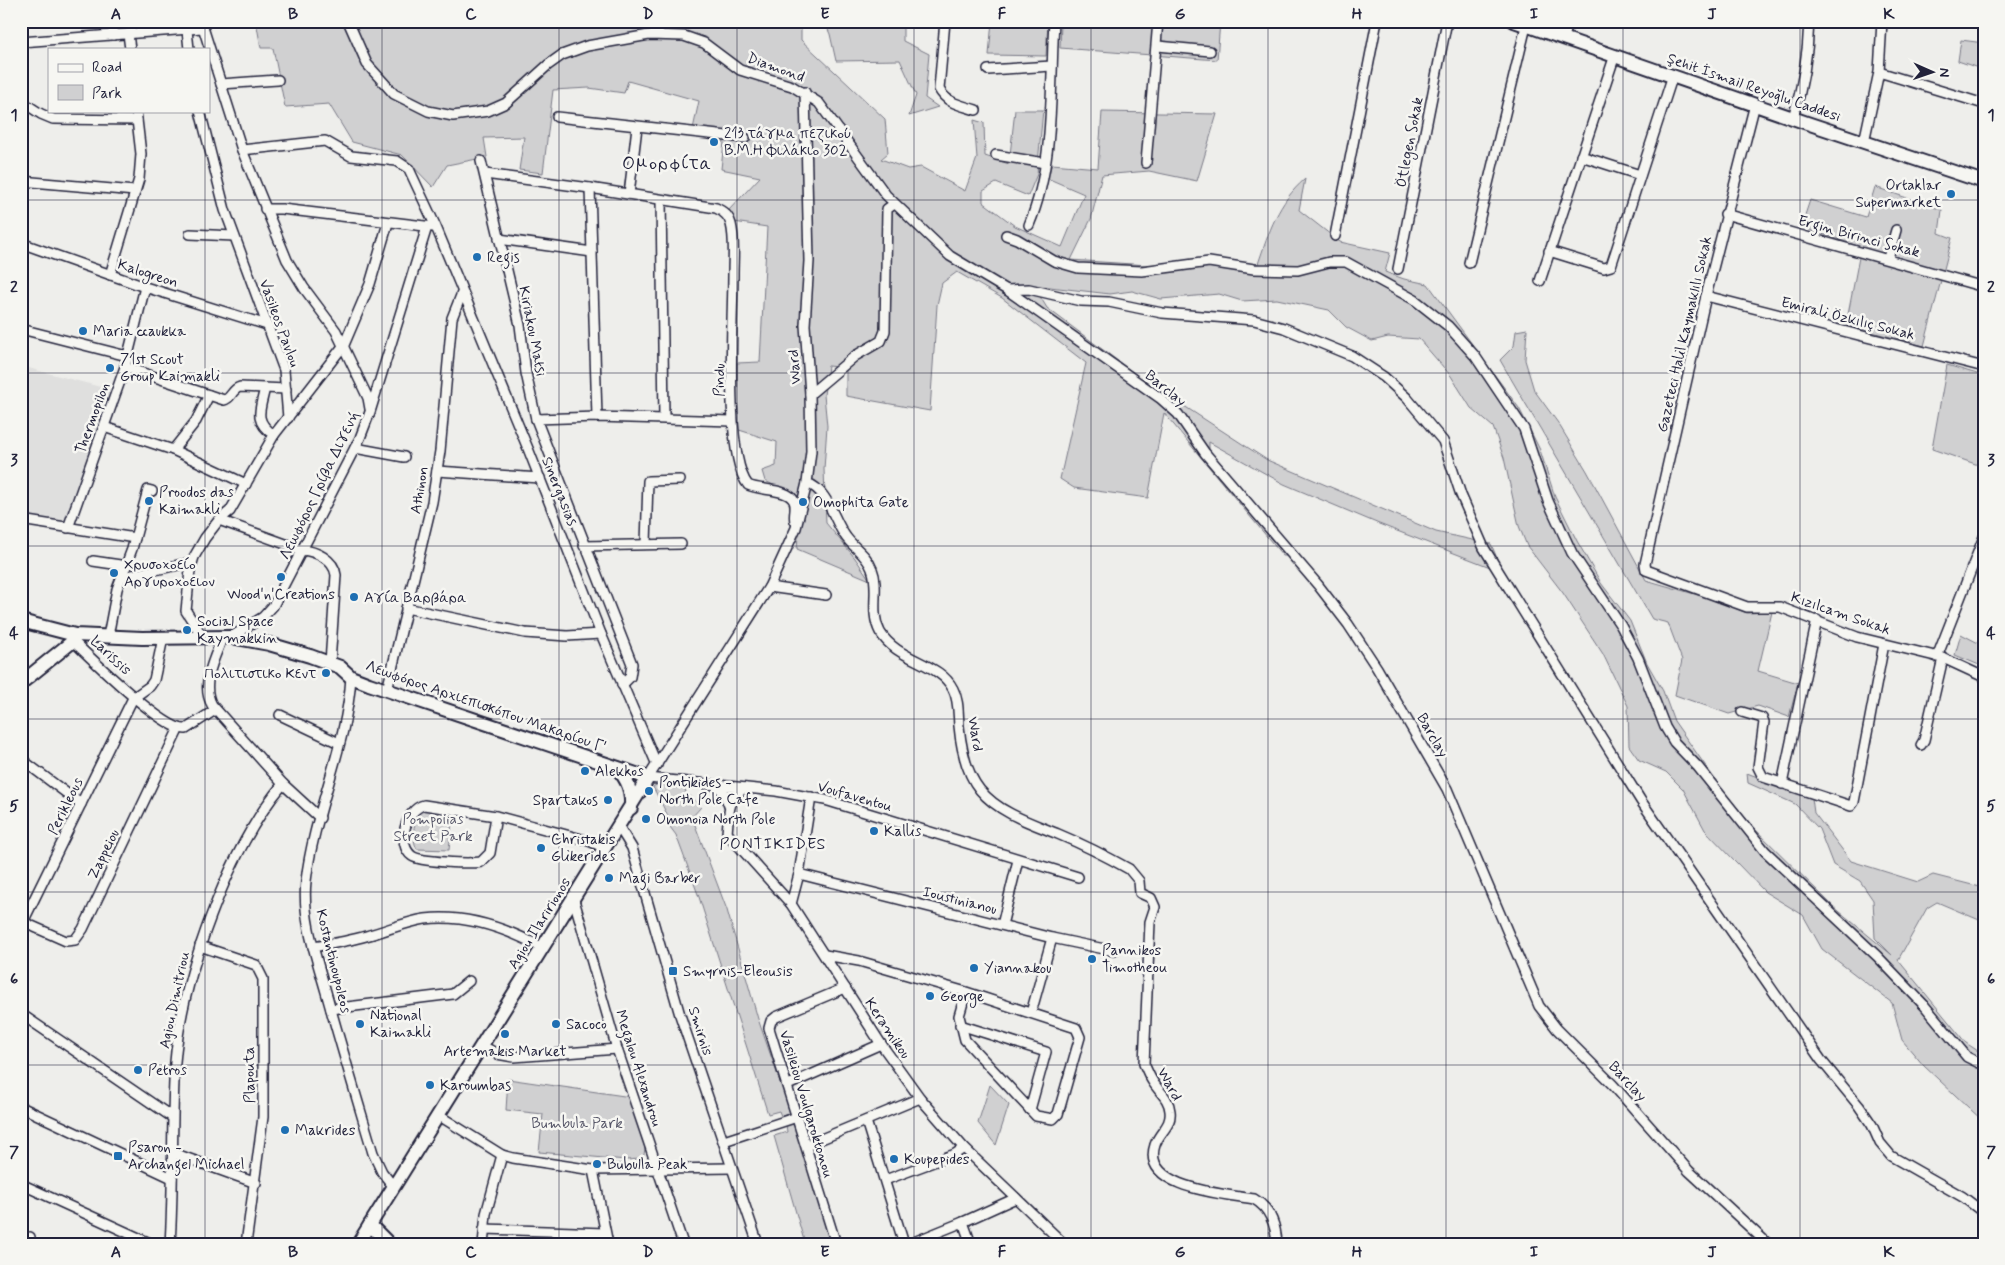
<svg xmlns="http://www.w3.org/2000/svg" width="2005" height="1265" font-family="Mynerve,sans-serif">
	<rect width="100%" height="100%" fill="#eeeeeb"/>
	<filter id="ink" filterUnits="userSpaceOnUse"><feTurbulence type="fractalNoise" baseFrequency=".02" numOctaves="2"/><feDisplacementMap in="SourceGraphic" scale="10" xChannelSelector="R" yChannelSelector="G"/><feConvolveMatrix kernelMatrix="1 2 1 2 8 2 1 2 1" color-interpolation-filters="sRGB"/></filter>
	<g filter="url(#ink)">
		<polygon fill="#dfdfde" points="21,366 112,390 64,524 21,514"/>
		<g fill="#d0d0d1" stroke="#797986">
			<path d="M256 21H801V40L885 119 888 153 881 159 908 169 921 167 965 191 977 158 974 120 984 123 985 156 1009 164 1015 110H1043L1037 174 1028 196 996 183 983 191V202L1015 226 1062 247 1084 194 1047 178 1052 164 1098 168 1102 112 1217 114 1197 181 1149 171 1102 175 1091 219 1071 260 1148 265 1200 260 1258 264C1269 232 1278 202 1305 179L1299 210 1340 242 1390 253 1385 272 1404 279 1428 284 1519 408 1540 450 1555 497 1577 541 1601 583 1630 621 1647 663 1663 691 1674 721 1719 785 1752 826 1834 907 1892 955 1875 938 1873 900 1860 881 1833 865 1819 829 1795 804 1748 783 1747 773 1812 798 1814 813 1851 861 1918 882 1933 875 1984 888V922L1937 902 1927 908 1898 960 1966 1043 1984 1055V1122L1924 1066 1902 1040 1892 1003 1822 949 1803 915 1765 892 1705 830 1683 789 1666 772 1639 760 1629 746 1628 706 1603 654 1563 593 1527 546 1519 526 1504 458 1493 427 1471 408 1451 376 1419 339 1388 337 1372 341 1346 327 1329 310 1277 299 1242 301 1219 294 1161 299 1132 291 1110 294 1033 285 1047 308 1138 376 1267 460 1436 532 1491 544 1503 572 1379 524 1284 484 1209 442V451L1299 556H1283L1164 413 1148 498 1074 488 1060 479 1086 363 1002 298 957 272 942 283 937 305 930 411 846 396V368L828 366 824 395 827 426 824 469 826 523 855 558 870 580 797 549 801 498 765 481 762 471 776 466 777 442 736 429 737 363 760 362 767 227 734 222 728 211 760 177 721 169 725 133 693 129 699 101 628 81 624 93 589 88 553 90 543 173 519 170 524 137 484 138 487 157 447 165 433 187 402 155 352 142 329 104 285 107 273 48H261Z"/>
			<polygon points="824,21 903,21 903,41 929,54 925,98 938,107 909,116 916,95 900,60 836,61 830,34"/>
			<polygon points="992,21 1048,21 1046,56 989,55"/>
			<polygon points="1101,21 1220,21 1217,60 1060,48 1061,24 1100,25"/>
			<polygon points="1961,40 1984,43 1984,70 1958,61"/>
			<polygon points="1875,187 1942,210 1939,233 1952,238 1924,346 1846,325 1861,247 1801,227 1810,200 1866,217"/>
			<polygon points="1527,329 1525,360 1534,390 1558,423 1587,471 1646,580 1715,600 1747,613 1772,612 1758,671 1798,683 1789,717 1758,706 1729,714 1675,695 1682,660 1668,623 1652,619 1500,360 1514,346 1516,331"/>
			<polygon points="1947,365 1984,376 1984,467 1932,449"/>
			<polygon points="1961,634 1984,646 1984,667 1955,655"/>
			<polygon points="656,785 685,788 686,793 701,807 692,817 727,910 758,1019 791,1113 781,1116 779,1111 768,1114 699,897 676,835 664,819 668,816 653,787"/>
			<path d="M424 808 453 813 449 850 417 849C411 839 413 815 424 808Z"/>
			<polygon points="508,1079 631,1097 645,1148 644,1155 640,1159 626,1160 539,1152 543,1114 506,1110"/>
			<polygon points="990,1085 1009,1105 996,1145 978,1123"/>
			<polygon points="792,1123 796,1123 832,1244 805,1244 774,1136 787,1132 786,1125"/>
		</g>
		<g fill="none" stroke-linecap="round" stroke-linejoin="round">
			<g stroke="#22223b" stroke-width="12">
				<g id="street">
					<polyline points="112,21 114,35"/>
					<polyline points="186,21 189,49"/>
					<polyline points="201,21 242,150 287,260 304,288 336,331 368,398 370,409"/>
					<polyline points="348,21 367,64 394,94 428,111 453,116 488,111 506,103 548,65 562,55 587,46 649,35 684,36 704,43 740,70 792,86 819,103 886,195 950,256 1007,290 1160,398 1178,414 1205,453 1318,585 1348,624 1377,668 1447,789 1539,1006 1557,1029 1613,1085 1689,1171 1768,1244"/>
					<path d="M945 21 939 89C947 104 961 105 976 110"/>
					<polyline points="128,34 130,49"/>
					<polyline points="1564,37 1569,21"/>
					<polyline points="21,42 202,28"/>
					<polyline points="1158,46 1210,51"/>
					<polyline points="988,70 1052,66"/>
					<polyline points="1879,72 1984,104"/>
					<polyline points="221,84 278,80"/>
					<path d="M805 92 809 261 805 325 810 394 811 451 807 483C829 491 833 520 846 537 854 548 867 555 872 569 880 589 869 611 880 632 897 661 940 662 953 689 959 700 958 713 959 726 961 747 966 773 980 790 999 813 1031 823 1058 834 1082 844 1106 856 1129 869L1139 881 1140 893 1151 898 1155 907 1150 922 1144 1064C1147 1070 1149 1076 1153 1082 1159 1092 1169 1098 1170 1111 1172 1126 1159 1132 1155 1145 1140 1189 1227 1194 1254 1199 1270 1208 1276 1226 1277 1244"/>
					<polyline points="21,101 41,114 53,119 137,120"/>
					<polyline points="1755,104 1706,296 1645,564 1646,570 1747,607 1780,607 1857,637 1943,658 1984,677"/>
					<polyline points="200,111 225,210 284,370 288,418"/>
					<polyline points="557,117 745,138"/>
					<path d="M1793 118C1803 86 1808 54 1809 21"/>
					<polyline points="1864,142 1879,72 1882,21"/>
					<polyline points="242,150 325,141 351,156 397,161 409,169 436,227 529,451 601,634 657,765"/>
					<polyline points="996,155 1045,163"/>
					<polyline points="1581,156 1640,175"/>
					<polyline points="481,161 520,325 526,373 536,419 632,664 630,677 622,685"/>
					<polyline points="1146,163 1158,21"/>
					<path d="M485 174 590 188 716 208C723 211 729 216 731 224 735 239 733 258 733 274 733 317 724 456 748 485 760 491 788 488 794 501 797 508 793 515 795 521"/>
					<polyline points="21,181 135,191"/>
					<polyline points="590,188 597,417"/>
					<polyline points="629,194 637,127"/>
					<polyline points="661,200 664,417"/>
					<polyline points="265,209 282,209 433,227"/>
					<polyline points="1725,214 1984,287"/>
					<path d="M1029 225C1055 163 1050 88 1054 21"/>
					<polyline points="190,234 234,236"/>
					<polyline points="1006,235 1017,239 1054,261 1078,268 1142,271 1209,262 1254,269 1298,270 1329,262 1346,262 1415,300 1448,326 1475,356 1524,429 1548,501 1572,553 1621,626 1638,658 1665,727 1674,742 1698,767 1765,851 1877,956 1924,1005 1967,1057 1979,1063 1984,1063"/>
					<polyline points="1335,236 1377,21"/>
					<polyline points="499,239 592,252"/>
					<polyline points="21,243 145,287 267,325"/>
					<polyline points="1549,251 1604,268 1611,266 1673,75"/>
					<polyline points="1888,258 1896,230"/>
					<polyline points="1469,263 1526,26"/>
					<polyline points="1398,269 1447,21"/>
					<polyline points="110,275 139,179 141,154 136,111"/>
					<polyline points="1540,281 1615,55"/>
					<polyline points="1007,290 1029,289 1081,301 1109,302 1162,313 1254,320 1284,328 1352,356 1384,377 1407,398 1443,441 1461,495 1484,548 1641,801 1821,1060 1859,1106 1872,1125 1880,1143 1891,1156 1963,1197 1984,1213"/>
					<polyline points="1706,296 1984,367"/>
					<polyline points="21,329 127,356"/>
					<path d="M125 367 224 400C231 399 232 389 240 387L286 389"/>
					<path d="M265 388C260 410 253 421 274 435"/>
					<polyline points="810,394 855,356 881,341 885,331 887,209 894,204"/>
					<polyline points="536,419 597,417 732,421"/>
					<polyline points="104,427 173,450 246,484"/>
					<polyline points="355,448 404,457"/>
					<polyline points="173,450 196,421 209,395"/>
					<polyline points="437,471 540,478"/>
					<polyline points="807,483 796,528 769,587 648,778 776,791 825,800 1078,877"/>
					<polyline points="21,520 135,538"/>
					<path d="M219 520 302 550C315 551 334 559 336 575L330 663"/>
					<polyline points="68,528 125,367 145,287"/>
					<polyline points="646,544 648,481 680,480"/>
					<polyline points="584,546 681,544"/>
					<polyline points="93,561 127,566"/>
					<polyline points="123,577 192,562"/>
					<polyline points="769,587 826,595"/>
					<polyline points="406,608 525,633 567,636 601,634"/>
					<polyline points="108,636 117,589 132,549 148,490 152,491"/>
					<polyline points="202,636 186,611 190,570 194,557 205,538 219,520 230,511 274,435 344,345 370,284 388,223"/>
					<path d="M223 636C215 657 200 684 212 705L283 784 320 818"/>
					<polyline points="231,637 263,617 273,606 360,438 370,412 427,227"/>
					<path d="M73 641C91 658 164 731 186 729L215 710"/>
					<polyline points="1937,657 1984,537"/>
					<path d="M351 677C347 746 314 811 306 881 302 919 316 956 326 992 341 1046 357 1099 373 1153L382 1172 393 1186"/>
					<polyline points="387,690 432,502 440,451 452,318 462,293"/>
					<polyline points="1742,712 1762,718 1764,722 1758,767 1763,777 1851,806 1854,802 1884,644"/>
					<polyline points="280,715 339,743"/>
					<polyline points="1921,745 1924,740 1943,658"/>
					<polyline points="21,759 81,804"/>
					<polyline points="1782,784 1817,620"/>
					<polyline points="717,786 724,793 729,806"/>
					<path d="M745 788C727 798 729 814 727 833L791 904 881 1044 920 1098 964 1148 1064 1244"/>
					<path d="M496 816 490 853 481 862C470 864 420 862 412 856 396 844 406 809 424 805L496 816 589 841 605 848"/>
					<polyline points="619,827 632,848 680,1015 758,1244"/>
					<polyline points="799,874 1052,938 1114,951"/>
					<polyline points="574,900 617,1049 683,1244"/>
					<polyline points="791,904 799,874 811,797"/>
					<polyline points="23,922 66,941 75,940 83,929 179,728"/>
					<polyline points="1002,925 1018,860"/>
					<polyline points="21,926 133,698 150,686 154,680 163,638"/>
					<polyline points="200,946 256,965 263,979 263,1117 246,1244"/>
					<path d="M313 947C331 944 349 941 366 936 386 931 405 922 425 919 466 914 508 929 543 948"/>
					<polyline points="825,955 859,961 966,992 1076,1028 1080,1037 1058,1114 1053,1119 1036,1116 965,1040 959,1016 966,992"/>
					<polyline points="331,1009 453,994 469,981"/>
					<polyline points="1031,1013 1052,938"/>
					<polyline points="21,1014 172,1117"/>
					<polyline points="960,1025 1046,1052 1030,1110"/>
					<polyline points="481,1045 497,1054 514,1057 617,1049"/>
					<polyline points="788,1085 881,1044"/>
					<polyline points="21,1107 172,1178"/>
					<polyline points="438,1115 502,1155 513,1158 593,1170 732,1168"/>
					<polyline points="866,1121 904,1244"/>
					<polyline points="724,1141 797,1117"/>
					<polyline points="807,1145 920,1098"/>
					<polyline points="173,1153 256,1183"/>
					<polyline points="593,1170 608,1244"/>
					<polyline points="885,1180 955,1154 964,1148"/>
					<polyline points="21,1184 152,1244"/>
					<polyline points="963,1222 971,1244"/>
					<polyline points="484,1229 605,1233"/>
					<polyline points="21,1239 30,1237"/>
					<path d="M170 1244C174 1183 171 1123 175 1062 182 978 228 849 283 784"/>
					<polyline points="483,1244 486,1214 502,1155"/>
					<polyline points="836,1244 769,1028 771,1021 776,1017 845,988"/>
					<polyline points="909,1244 963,1222 1016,1198"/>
				</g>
			</g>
			<g stroke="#22223b" stroke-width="16">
				<g id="secondary">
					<polyline points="1514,21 1807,123 1984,182"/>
					<polyline points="21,621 75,635 142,638 231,637 269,644 310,656 340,667 351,677 369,684 648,778 358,1244"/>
					<polyline points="21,683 73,641 75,635"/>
					<path d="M617 768C628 780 632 791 631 808"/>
					<polyline points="370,1225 389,1244"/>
				</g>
			</g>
			<use href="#street" stroke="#f6f6f2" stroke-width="9"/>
			<use href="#secondary" stroke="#f6f6f2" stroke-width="12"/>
		</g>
	</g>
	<path fill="none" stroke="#22223b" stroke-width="1" stroke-opacity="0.55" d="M205 21V49M382 21V1244M559 21V1244M737 21V1244M914 21V1244M1091 21V1244M1268 21V1244M1446 21V1244M1623 21V1244M1800 21V1244M205 111V1244M21 200H1984M21 373H1984M21 546H1984M21 719H1984M21 892H1984M21 1065H1984"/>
	<g fill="#1f6fb2" stroke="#f6f6f2" stroke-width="2">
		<circle cx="714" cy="142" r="5"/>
		<circle cx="1951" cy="194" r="5"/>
		<circle cx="477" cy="257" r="5"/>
		<circle cx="83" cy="331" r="5"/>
		<circle cx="110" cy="368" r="5"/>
		<circle cx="149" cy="501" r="5"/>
		<circle cx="803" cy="502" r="5"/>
		<circle cx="114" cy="573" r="5"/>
		<circle cx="281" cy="577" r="5"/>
		<circle cx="354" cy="597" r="5"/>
		<circle cx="187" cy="630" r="5"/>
		<circle cx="326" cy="673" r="5"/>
		<circle cx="585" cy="771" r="5"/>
		<circle cx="649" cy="791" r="5"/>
		<circle cx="608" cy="800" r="5"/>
		<circle cx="646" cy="819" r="5"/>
		<circle cx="874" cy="831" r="5"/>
		<circle cx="541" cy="848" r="5"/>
		<circle cx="609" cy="878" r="5"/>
		<circle cx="1092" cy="959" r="5"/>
		<circle cx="974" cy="968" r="5"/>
		<rect x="668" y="966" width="10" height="10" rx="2.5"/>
		<circle cx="930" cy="996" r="5"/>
		<circle cx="360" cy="1024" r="5"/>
		<circle cx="556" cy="1024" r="5"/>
		<circle cx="505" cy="1034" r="5"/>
		<circle cx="138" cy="1070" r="5"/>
		<circle cx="430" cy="1085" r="5"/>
		<circle cx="285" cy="1130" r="5"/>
		<rect x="113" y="1151" width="10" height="10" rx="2.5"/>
		<circle cx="894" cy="1159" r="5"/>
		<circle cx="597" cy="1164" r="5"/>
	</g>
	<g text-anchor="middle" stroke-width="5" stroke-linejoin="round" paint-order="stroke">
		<g font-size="15" fill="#22223b" stroke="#f6f6f2">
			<text transform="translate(776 67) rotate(20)" y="5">Diamond</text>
			<text transform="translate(1754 87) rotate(19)" y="5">Şehit İsmail Reyoğlu Caddesi</text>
			<text transform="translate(1409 142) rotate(-79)" y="5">Ötlegen Sokak</text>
			<text transform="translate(1859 236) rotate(15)" y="5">Ergin Birinci Sokak</text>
			<text transform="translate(148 273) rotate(18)" y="5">Kalogreon</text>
			<text transform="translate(1848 318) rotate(14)" y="5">Emirali Özkılıç Sokak</text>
			<text transform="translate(280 323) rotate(70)" y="5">Vasileos Pavlou</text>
			<text transform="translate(533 331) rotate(79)" y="5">Kiriakou Matsi</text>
			<text transform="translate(1684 334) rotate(-77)" y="5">Gazeteci Halil Kaymaklılı Sokak</text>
			<text transform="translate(794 367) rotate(-94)" y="5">Ward</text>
			<text transform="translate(719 380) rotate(-89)" y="5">Pindu</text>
			<text transform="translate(1166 388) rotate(39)" y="5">Barclay</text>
			<text transform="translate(92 418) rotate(-70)" y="5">Thermopilon</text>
			<text transform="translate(319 485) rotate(-64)" y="5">Λεωφόρος Γρίβα Διγενή</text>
			<text transform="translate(419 490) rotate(-80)" y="5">Athinon</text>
			<text transform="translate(560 491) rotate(68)" y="5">Sinergasias</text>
			<text transform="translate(1841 613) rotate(19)" y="5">Kızılcam Sokak</text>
			<text transform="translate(111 655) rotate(43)" y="5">Larissis</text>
			<text transform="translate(486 706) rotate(19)" y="5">Λεωφόρος Αρχιεπισκόπου Μακαρίου Γ'</text>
			<text transform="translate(976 734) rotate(81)" y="5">Ward</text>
			<text transform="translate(1433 735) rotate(60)" y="5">Barclay</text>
			<text transform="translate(855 796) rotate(16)" y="5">Voufaventou</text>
			<text transform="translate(65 806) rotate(-64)" y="5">Perikleous</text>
			<text transform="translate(103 854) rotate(-64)" y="5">Zappeiou</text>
			<text transform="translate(960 900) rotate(14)" y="5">Ioustinianou</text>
			<text transform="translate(539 923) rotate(-58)" y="5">Agiou Ilaririonos</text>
			<text transform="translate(334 961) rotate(76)" y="5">Kostantinoupoleos</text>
			<text transform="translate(174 1000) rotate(-78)" y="5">Agiou Dimitriou</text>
			<text transform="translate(888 1028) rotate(56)" y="5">Keramikou</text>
			<text transform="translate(701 1031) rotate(72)" y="5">Smirnis</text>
			<text transform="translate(639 1068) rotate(72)" y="5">Megalou Alexandrou</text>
			<text transform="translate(249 1075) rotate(-91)" y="5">Plapouta</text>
			<text transform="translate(1628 1081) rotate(47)" y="5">Barclay</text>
			<text transform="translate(1170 1084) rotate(61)" y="5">Ward</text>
			<text transform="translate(807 1104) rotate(73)" y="5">Vasileiou Voulgaroktonou</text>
		</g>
		<g font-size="15" fill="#22223b" stroke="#f6f6f2" text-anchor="start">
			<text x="724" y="138">213 τάγμα πεζικού<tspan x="724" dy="17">B.M.H Φιλάκιο 302</tspan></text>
			<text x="1941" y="190" text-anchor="end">Ortaklar<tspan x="1941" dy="17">Supermarket</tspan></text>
			<text x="487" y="262">Regis</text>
			<text x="93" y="336">Maria ccaukka</text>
			<text x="120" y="364">71st Scout<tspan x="120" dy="17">Group Kaimakli</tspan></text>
			<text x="159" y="497">Proodos das<tspan x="159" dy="17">Kaimakli</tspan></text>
			<text x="813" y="507">Omophita Gate</text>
			<text x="124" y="569">Χρυσοχοείο<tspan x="124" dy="17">Αργυροχοειον</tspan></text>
			<text x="281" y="599" text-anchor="middle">Wood'n'Creations</text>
			<text x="364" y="602">Αγία Βαρβάρα</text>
			<text x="197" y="626">Social Space<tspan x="197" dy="17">Kaymakkin</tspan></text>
			<text x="316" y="678" text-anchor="end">Πολιτιστικο Κεντ</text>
			<text x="595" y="776">Alekkos</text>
			<text x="659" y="787">Pontikides -<tspan x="659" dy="17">North Pole Cafe</tspan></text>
			<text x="598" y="805" text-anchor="end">Spartakos</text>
			<text x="656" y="824">Omonoia North Pole</text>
			<text x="884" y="836">Kallis</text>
			<text x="551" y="844">Christakis<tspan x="551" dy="17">Glikerides</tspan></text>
			<text x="619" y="883">Magi Barber</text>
			<text x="1102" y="955">Pannikos<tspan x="1102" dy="17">Timotheou</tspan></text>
			<text x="984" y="973">Yiannakou</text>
			<text x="683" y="976">Smyrnis-Eleousis</text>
			<text x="940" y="1001">George</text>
			<text x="370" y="1020">National<tspan x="370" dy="17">Kaimakli</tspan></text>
			<text x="566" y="1029">Sacoco</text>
			<text x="505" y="1056" text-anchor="middle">Artemakis Market</text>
			<text x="148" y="1075">Petros</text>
			<text x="440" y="1090">Karoumbas</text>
			<text x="295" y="1135">Makrides</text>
			<text x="128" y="1152">Psaron -<tspan x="128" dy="17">Archangel Michael</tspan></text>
			<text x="904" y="1164">Koupepides</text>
			<text x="607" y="1169">Bubulla Peak</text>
		</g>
		<g font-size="15" fill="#565668" stroke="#f6f6f2">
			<text x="433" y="824">Pompoiias<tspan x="433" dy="17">Street Park</tspan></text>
			<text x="577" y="1128">Bumbula Park</text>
		</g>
		<g font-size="16" letter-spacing="1" fill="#22223b" stroke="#f6f6f2">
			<text x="773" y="849">PONTIKIDES</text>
		</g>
		<g font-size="18" letter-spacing="1" fill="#22223b" stroke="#f6f6f2">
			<text x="667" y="169">Ομορφίτα</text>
		</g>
	</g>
	<rect width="2005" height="1265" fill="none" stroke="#f6f6f2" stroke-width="55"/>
	<rect x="48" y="48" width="162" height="65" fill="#f6f6f2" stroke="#a1a1a9"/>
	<rect x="58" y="64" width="25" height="8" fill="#f6f6f2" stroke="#a1a1a9"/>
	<text x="92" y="72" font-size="15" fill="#22223b">Road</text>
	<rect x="58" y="85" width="25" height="15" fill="#d0d0d1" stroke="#a1a1a9"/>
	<text x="92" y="98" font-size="15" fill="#22223b">Park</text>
	<g transform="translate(1932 72) rotate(92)" stroke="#f6f6f2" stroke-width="4" paint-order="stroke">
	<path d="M0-4L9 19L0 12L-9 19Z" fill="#22223b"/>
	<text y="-8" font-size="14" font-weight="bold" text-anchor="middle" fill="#22223b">N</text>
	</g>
	<rect x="28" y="28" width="1950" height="1210" fill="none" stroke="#22223b" stroke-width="2"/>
	<g font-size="16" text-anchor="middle" font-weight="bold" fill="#22223b">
		<text x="116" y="19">A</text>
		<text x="293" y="19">B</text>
		<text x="471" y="19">C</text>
		<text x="648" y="19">D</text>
		<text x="825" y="19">E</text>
		<text x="1002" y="19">F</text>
		<text x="1180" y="19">G</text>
		<text x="1357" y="19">H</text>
		<text x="1534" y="19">I</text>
		<text x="1712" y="19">J</text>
		<text x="1889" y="19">K</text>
		<text x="14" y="120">1</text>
		<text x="1991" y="120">1</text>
		<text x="14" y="292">2</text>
		<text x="1991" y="292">2</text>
		<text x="14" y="465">3</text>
		<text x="1991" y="465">3</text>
		<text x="14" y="638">4</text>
		<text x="1991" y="638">4</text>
		<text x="14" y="811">5</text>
		<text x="1991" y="811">5</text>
		<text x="14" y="984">6</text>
		<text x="1991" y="984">6</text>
		<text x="14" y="1157">7</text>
		<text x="1991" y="1157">7</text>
		<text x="116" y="1257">A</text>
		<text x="293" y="1257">B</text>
		<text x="471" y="1257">C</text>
		<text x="648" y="1257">D</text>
		<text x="825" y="1257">E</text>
		<text x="1002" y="1257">F</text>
		<text x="1180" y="1257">G</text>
		<text x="1357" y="1257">H</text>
		<text x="1534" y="1257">I</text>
		<text x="1712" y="1257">J</text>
		<text x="1889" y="1257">K</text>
	</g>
</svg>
